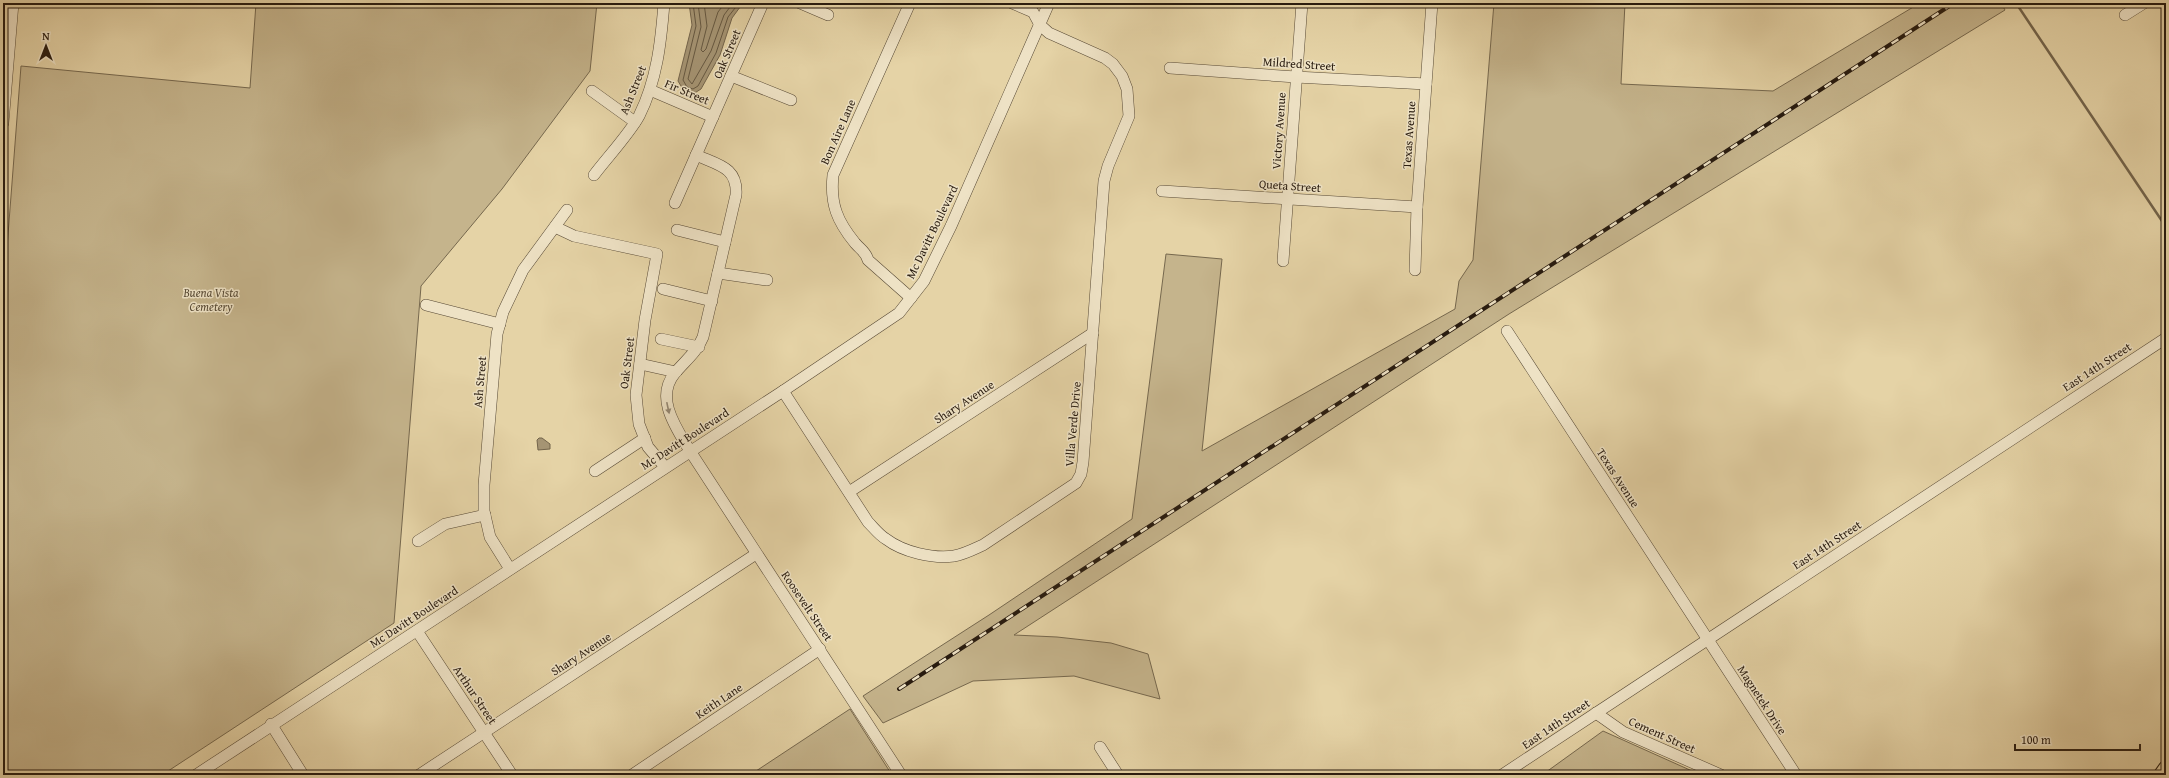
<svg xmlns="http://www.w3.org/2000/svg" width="2169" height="778" font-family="'Gentium Book Plus',serif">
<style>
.green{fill:#c5b48c;stroke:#76684e}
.water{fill:#a59473;stroke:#73644b}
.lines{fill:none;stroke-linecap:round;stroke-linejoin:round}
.shore{stroke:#665841;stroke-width:1}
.stream{stroke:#73644b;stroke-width:2.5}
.minor-casing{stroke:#574935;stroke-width:12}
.major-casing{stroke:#281b0f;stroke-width:16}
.minor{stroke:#eee2c5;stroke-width:11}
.major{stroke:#e5d3a6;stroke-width:14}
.rail-casing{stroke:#281b0f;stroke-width:4}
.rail{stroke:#eee2c5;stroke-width:2.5;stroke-dasharray:8;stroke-linecap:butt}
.oneway{fill:#958873}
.labels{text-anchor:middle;stroke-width:3;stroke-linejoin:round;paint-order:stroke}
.street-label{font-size:12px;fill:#281b0f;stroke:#eee2c5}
.park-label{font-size:12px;font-style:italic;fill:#574934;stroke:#eee2c5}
</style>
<rect width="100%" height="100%" fill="#e5d3a6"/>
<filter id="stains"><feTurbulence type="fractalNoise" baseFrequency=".005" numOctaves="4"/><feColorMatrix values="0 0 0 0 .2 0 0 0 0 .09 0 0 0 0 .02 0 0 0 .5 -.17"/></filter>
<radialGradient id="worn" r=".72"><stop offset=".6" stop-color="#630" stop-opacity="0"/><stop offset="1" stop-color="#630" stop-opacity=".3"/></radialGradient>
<g class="green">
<polygon points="256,3 597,3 590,71 502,189 421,286 394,623 162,775 3,775 3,300 21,66 250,88"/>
<polygon points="1494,3 1625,3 1621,84 1773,91 1920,3 2001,3 2005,10 1509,314 1014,635 1057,637 1111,643 1148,654 1160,699 1074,676 973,681 883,723 863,696 989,615 1132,519 1166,254 1222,259 1202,451 1455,309 1459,281 1473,260"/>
<polygon points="850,709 892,775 750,775"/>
<polygon points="1603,731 1701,775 1542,775"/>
</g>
<g class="water">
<polygon points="689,3 743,3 732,18 720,55 701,89 693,94 684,91 678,81 692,25"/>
<polygon points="539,438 542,438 550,444 550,449 538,450 537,440"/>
</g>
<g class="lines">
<g class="shore">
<polyline points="693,3 696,26 683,80 687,87 693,89 698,86 716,53 728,17 739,3"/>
<polyline points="698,3 701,27 688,79 692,84 711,51 724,15 733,3"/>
<polyline points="704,3 707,26 701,50 703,52 706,49 718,12 725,3"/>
</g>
<polyline class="stream" points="2016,3 2166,227"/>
<g class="minor-casing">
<g id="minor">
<polyline points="800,3 828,15"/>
<path d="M910,3l-77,172c-3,29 4,46 22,68 6,7 11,9 13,17l43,38"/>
<polyline points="2125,15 2144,3"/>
<polyline points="1170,68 1296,77 1426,84"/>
<polyline points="731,76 791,100"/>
<polyline points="650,90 713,117"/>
<polyline points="592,91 635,122"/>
<polyline points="3,123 13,3"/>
<path d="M696,155c22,10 42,12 40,40l-33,142c-6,15 -18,24 -28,36 -21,25 2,56 15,78l211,324"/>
<path d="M594,175c12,-16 36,-42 45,-59 18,-36 22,-74 25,-113"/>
<polyline points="1162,191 1417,207"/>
<polyline points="675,203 763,3"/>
<polyline points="555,227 574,236 657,254 645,320 636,395 639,424 648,447 665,467"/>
<polyline points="677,230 725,242"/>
<polyline points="1283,261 1302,3"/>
<polyline points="1415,270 1417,207 1432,3"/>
<polyline points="718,273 767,280"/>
<polyline points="663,289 712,301"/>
<polyline points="426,305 500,324"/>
<polyline points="1507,331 1796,775"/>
<polyline points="661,339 699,347"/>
<polyline points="640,364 676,372"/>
<path d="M783,391l85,131c6,6 11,13 18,17 17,13 47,20 68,17 11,-2 20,-7 29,-11l93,-62 5,-9 2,-12 21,-281 4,-15 21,-50 -2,-27 -5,-13 -9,-12 -8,-6 -56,-25 -9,-8 -7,-13 -21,-9"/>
<polyline points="595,471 645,438"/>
<polyline points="849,492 1093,333"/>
<polyline points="418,541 445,524 485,515"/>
<polyline points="510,569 490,537 484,511 484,485 497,334 503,312 523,270 567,210"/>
<polyline points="417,631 512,775"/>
<polyline points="1596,713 1623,732 1721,775"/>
<polyline points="271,724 303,775"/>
<polyline points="1100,747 1118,775"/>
<polyline points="196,775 783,391 899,313 924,281 951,226 1049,3"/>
<polyline points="419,775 756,554"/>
<polyline points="632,775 820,649"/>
<polyline points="1502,775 2166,338"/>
</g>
</g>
<g class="major-casing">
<polyline id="major" points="2161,775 2166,768"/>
</g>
<use href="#minor" class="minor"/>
<use href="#major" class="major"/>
<g class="rail-casing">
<polyline id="rail" points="899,689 1954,3"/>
</g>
<use href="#rail" class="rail"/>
</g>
<defs><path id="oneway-solid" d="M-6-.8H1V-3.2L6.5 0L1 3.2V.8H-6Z"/></defs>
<use class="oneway" href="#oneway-solid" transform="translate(668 408) rotate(78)"/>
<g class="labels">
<g class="street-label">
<text transform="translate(727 54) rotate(-67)" y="4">Oak Street</text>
<text transform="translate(1299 64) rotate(4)" y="4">Mildred Street</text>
<text transform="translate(633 90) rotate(-68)" y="4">Ash Street</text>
<text transform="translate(687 92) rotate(23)" y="4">Fir Street</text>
<text transform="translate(1279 131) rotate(-86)" y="4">Victory Avenue</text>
<text transform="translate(838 132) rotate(-66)" y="4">Bon Aire Lane</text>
<text transform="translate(1409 135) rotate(-86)" y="4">Texas Avenue</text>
<text transform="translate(1290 186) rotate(4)" y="4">Queta Street</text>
<text transform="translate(932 232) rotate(-64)" y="4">Mc Davitt Boulevard</text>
<text transform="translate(627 363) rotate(-83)" y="4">Oak Street</text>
<text transform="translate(2097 367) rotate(-33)" y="4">East 14th Street</text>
<text transform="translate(480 382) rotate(-85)" y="4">Ash Street</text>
<text transform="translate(964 402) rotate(-33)" y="4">Shary Avenue</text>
<text transform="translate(1073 424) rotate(-85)" y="4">Villa Verde Drive</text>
<text transform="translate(685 439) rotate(-33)" y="4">Mc Davitt Boulevard</text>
<text transform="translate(1618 478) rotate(57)" y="4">Texas Avenue</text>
<text transform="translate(1827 545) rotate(-33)" y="4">East 14th Street</text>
<text transform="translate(807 606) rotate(56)" y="4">Roosevelt Street</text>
<text transform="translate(414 617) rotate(-33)" y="4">Mc Davitt Boulevard</text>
<text transform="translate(581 654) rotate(-33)" y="4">Shary Avenue</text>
<text transform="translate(475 695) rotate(56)" y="4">Arthur Street</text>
<text transform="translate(1762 700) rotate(57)" y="4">Magnetek Drive</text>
<text transform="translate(719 701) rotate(-34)" y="4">Keith Lane</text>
<text transform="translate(1556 724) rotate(-34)" y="4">East 14th Street</text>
<text transform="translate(1662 735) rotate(24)" y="4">Cement Street</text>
</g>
<g class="park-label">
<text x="211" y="297">Buena Vista<tspan x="211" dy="14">Cemetery</tspan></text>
</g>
</g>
<rect width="2169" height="778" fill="none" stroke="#e5d3a6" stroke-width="16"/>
<rect x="4" y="4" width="2161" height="770" fill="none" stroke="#281b0f" stroke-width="2"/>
<rect x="8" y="8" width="2153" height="762" fill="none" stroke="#281b0f"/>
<g transform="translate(46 46)" stroke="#eee2c5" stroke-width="3" paint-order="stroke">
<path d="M0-3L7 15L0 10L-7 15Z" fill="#281b0f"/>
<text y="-6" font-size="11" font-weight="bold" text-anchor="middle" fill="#281b0f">N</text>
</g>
<path d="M2015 744v6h125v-6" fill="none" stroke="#281b0f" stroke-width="2"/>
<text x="2021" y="744" font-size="12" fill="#281b0f" stroke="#eee2c5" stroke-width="3" paint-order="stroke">100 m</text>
<rect width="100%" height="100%" filter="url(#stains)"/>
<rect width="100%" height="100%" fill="url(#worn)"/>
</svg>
